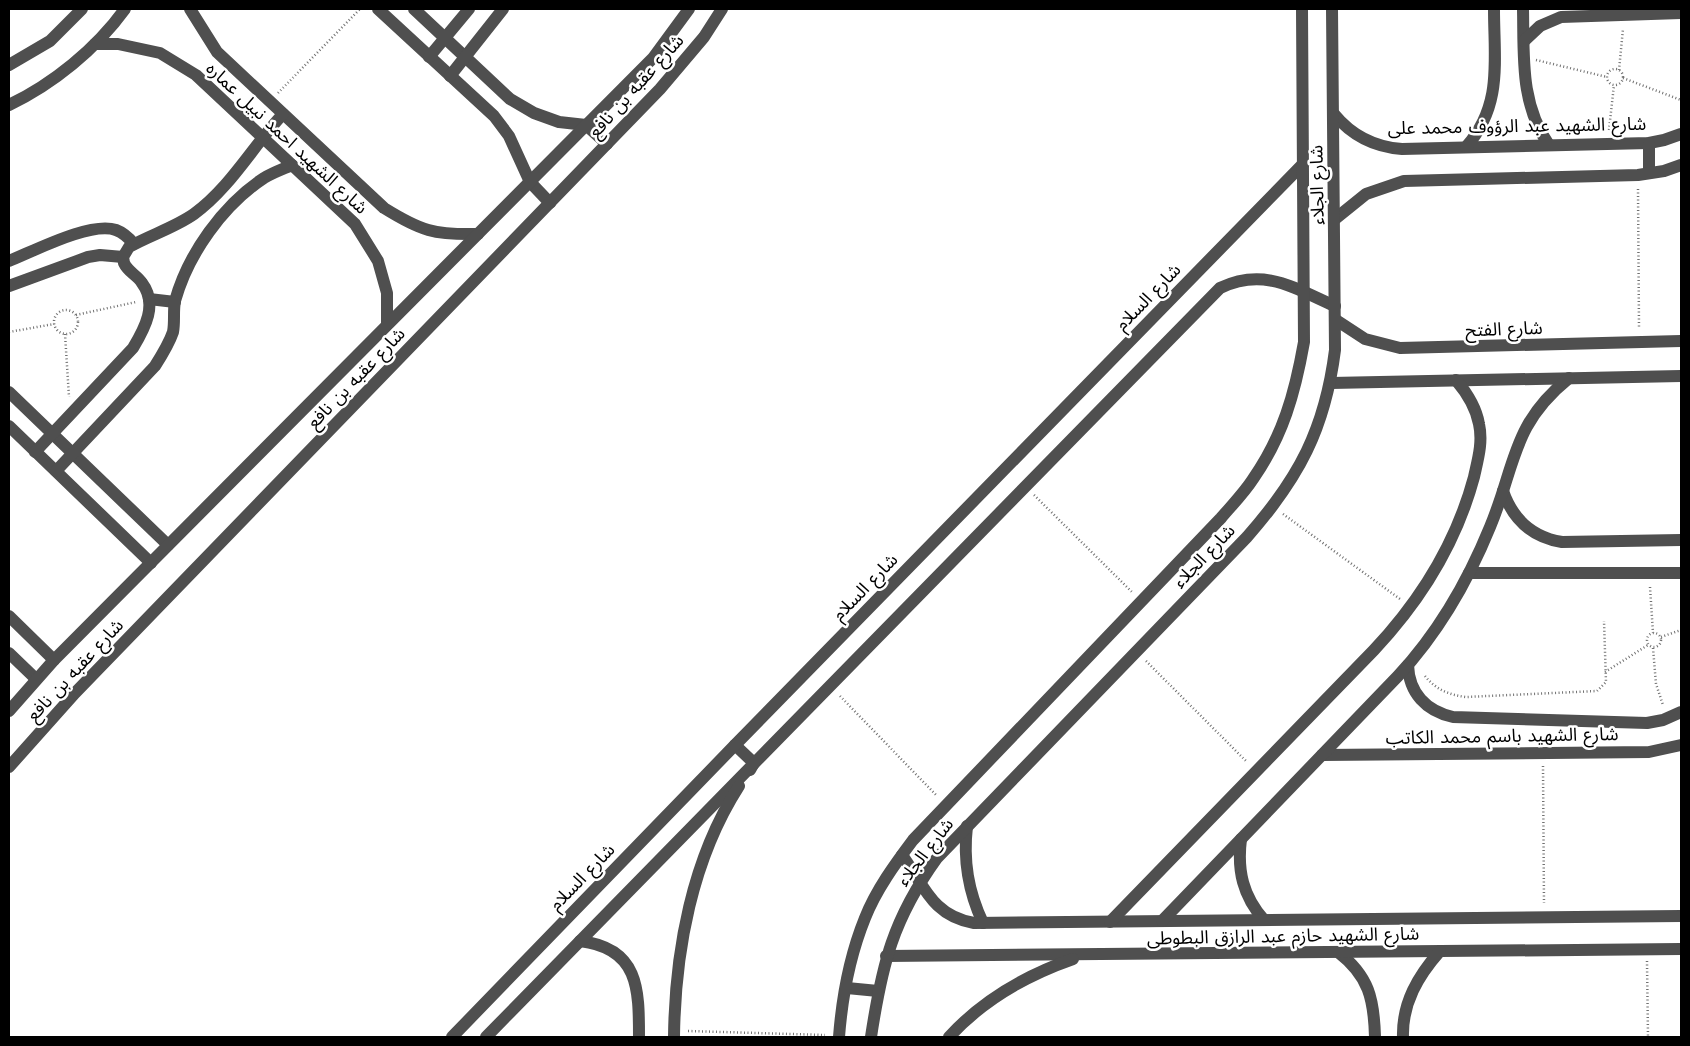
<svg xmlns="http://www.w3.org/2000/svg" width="1690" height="1046" font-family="'Work Sans','Noto Sans Arabic',sans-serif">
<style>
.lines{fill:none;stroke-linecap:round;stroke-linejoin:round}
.path{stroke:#717171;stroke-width:2.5;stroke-dasharray:1 2.5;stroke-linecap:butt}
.minor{stroke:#4f4f4f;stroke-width:12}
.labels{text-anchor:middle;stroke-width:5;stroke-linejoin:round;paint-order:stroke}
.street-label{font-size:18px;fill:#000;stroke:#fff}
</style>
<rect width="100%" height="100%" fill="#fff"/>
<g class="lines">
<g class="path">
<polyline points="1536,60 1607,77"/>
<circle cx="1615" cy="77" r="8"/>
<polyline points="1619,70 1623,29"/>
<polyline points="1623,78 1681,100"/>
<polyline points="278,93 360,9"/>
<polyline points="1609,130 1614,85"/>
<polyline points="1638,189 1639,328"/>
<circle cx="66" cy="322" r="12"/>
<polyline points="76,315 136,302"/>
<polyline points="9,332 54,324"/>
<polyline points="65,334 69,397"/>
<polyline points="1034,495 1133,593"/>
<polyline points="1283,514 1400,599"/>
<polyline points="1650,587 1653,633"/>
<circle cx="1654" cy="640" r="7"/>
<polyline points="1661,637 1681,630"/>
<polyline points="1653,648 1656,684 1663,705"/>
<polyline points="1146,661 1246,761"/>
<polyline points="1605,672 1648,645"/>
<path d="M1425,676c11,14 25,19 41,21l131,-6 9,-9 -2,-61"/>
<polyline points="840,696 937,796"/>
<polyline points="1543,766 1544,903"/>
<polyline points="1647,961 1648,1037"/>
<polyline points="688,1031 825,1035"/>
</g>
<g class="minor">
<path d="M190,9l27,43 167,156c37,23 50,27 94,26"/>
<polyline points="378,9 494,116 509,136 530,182 550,203"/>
<polyline points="414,9 510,99 534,113 559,122 586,125 607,144"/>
<path d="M1523,9c1,48 -3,95 26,136"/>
<polyline points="1524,41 1540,26 1561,17 1681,13"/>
<polyline points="95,44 118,44 160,53 196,75 355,224 378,261 387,293 387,325"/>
<polyline points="429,57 469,9"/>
<polyline points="9,65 50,41 82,9"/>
<polyline points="450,76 503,9"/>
<path d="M9,105c44,-21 87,-56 116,-96"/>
<path d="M1334,114c18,22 40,33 68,35l247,-6 15,-3 17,-6"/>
<polyline points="1649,143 1649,173"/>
<path d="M1466,147c37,-42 28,-86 28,-138"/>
<polyline points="1335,219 1366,194 1404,181 1638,175 1664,171 1681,165"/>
<path d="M9,261c25,-10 82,-40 107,-31 8,3 13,8 18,14"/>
<polyline points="9,286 88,257 100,255 123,257"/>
<polyline points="149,299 175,302"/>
<polyline points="1336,320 1365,339 1400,348 1681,341"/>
<polyline points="1331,383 1681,376"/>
<polyline points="9,392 168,545"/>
<polyline points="9,426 151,563"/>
<path d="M35,452l98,-104c12,-20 25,-44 9,-65 -5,-8 -14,-11 -18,-20l-1,-6 6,-10c21,-12 45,-19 65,-33 36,-26 59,-68 89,-100"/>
<path d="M56,471l99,-105c7,-11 14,-22 18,-34 2,-10 0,-21 2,-31 13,-47 48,-96 89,-123 8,-5 19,-9 28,-13"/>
<path d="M1503,491c10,29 29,46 59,51l119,-2"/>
<polyline points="1469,573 1681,573"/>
<polyline points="9,616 54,660"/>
<polyline points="9,653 36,679"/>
<path d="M1408,665c1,28 18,46 45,52l194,6 16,-3 18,-8"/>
<polyline points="9,711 54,660 653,58 689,9"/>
<polyline points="735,745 754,763 750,770"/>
<polyline points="1322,755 1649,752 1681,745"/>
<polyline points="9,767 75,693 660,89 704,37 722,9"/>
<path d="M967,826c-4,35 1,65 16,97"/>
<path d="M1241,839c-4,32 2,57 23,81"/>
<path d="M902,855c22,30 30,61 72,68l707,-7"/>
<path d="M1162,921l236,-245c40,-43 70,-95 92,-149 26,-62 21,-102 79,-149"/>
<path d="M1110,922l264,-272c47,-50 82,-106 100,-173 4,-18 9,-35 5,-53 -3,-17 -12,-31 -23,-44"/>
<path d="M580,941c59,7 59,48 59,96"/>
<path d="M1338,952c31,24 36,47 37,85"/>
<polyline points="886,956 1681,949"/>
<polyline points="847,988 878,991"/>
<polyline points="452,1037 735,745 1304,163"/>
<path d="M486,1037l734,-749c44,-21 74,0 115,18"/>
<path d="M674,1037c1,-86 18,-178 65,-251"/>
<path d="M839,1037c3,-39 11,-82 26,-119 11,-28 30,-54 48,-78l308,-322c11,-13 23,-25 32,-39 30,-43 42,-86 51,-137l-2,-333"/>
<path d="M871,1037c11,-73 22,-118 66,-179l310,-321c52,-59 78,-108 88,-187l-3,-341"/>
<path d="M949,1037c33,-36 78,-62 124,-78"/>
<path d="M1403,1037c-1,-34 15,-61 37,-86"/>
</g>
</g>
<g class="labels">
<g class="street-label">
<text transform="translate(636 86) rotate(-48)" y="6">شارع عقبه بن نافع</text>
<text transform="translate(1517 126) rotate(-1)" y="6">شارع الشهيد عبد الرؤوف محمد على</text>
<text transform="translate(287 138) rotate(43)" y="6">شارع الشهيد احمد نبيل عماره</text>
<text transform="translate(1317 185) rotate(-91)" y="6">شارع الجلاء</text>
<text transform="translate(1148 297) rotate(-46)" y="6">شارع السلام</text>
<text transform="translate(1504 329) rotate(-2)" y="6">شارع الفتح</text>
<text transform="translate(356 378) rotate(-46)" y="6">شارع عقبه بن نافع</text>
<text transform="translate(1204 556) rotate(-46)" y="6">شارع الجلاء</text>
<text transform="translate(865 587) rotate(-46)" y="6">شارع السلام</text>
<text transform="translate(75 670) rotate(-47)" y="6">شارع عقبه بن نافع</text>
<text transform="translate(1502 736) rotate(-1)" y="6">شارع الشهيد باسم محمد الكاتب</text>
<text transform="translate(925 852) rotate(-52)" y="6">شارع الجلاء</text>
<text transform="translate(582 877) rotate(-46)" y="6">شارع السلام</text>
<text transform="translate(1283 936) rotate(-1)" y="6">شارع الشهيد حازم عبد الرازق البطوطى</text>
</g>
</g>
<rect width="1690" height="1046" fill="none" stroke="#000000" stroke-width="20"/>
</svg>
